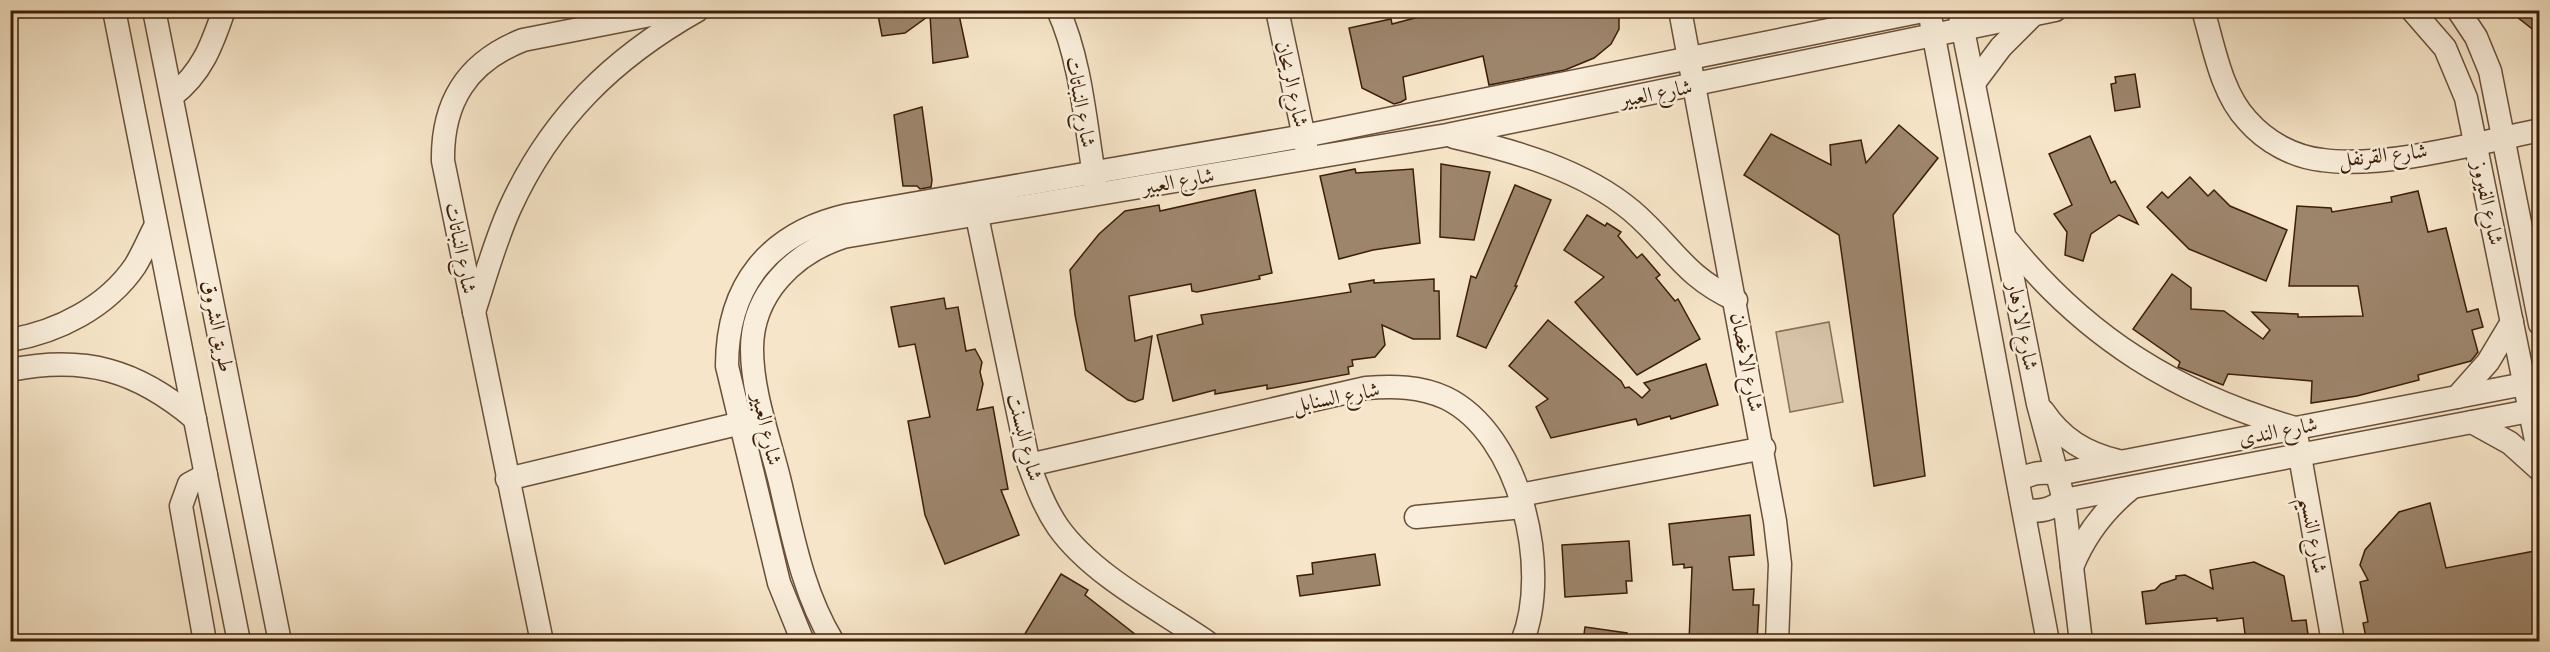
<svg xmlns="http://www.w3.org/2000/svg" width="2550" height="652" font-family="Vollkorn,Amiri,serif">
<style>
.green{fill:#d6c3a8;stroke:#897058;stroke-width:1.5}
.building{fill:#9d856c;stroke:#3c1e09;stroke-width:1.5}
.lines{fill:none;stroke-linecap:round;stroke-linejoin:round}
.minor-casing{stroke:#6a5039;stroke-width:25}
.minor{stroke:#f9eedb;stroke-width:22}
.labels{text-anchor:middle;stroke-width:5;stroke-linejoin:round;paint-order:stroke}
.street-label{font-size:21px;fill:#3c1e09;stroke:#f9eedb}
</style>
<rect width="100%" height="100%" fill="#f6e5c8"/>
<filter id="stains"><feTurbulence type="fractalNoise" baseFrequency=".00333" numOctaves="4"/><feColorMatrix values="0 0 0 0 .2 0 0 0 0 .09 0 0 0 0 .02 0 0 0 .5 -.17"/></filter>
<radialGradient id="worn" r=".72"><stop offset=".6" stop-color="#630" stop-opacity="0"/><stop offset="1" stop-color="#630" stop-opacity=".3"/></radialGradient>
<polygon class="green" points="1829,322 1843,402 1790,412 1776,332"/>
<g class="building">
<polygon points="877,10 958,10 968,57 933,63 930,15 905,33 882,36"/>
<polygon points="1445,10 1449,10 1450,17 1480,10 1619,10 1619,29 1611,44 1594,58 1565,70 1489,85 1483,56 1403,77 1406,99 1401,102 1394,104 1362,88 1349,28 1391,19 1392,24"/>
<polygon points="2508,10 2540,10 2540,35"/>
<polygon points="2135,74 2140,107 2115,111 2111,84 2116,83 2115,77"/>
<polygon points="922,107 932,180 931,187 920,189 917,186 903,186 894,115"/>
<polygon points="1899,125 1938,158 1893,215 1925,476 1874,486 1839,235 1744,175 1771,134 1831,165 1830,145 1861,140 1866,163"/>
<polygon points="2090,136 2111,183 2115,181 2138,224 2119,215 2091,234 2083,261 2065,255 2067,232 2054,214 2072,205 2049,154"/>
<polygon points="1441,164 1490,172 1474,240 1440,237"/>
<polygon points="1355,169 1356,173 1413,169 1420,243 1373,250 1339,259 1320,176"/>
<polygon points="2190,177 2208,196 2214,190 2230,206 2287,230 2266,281 2189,249 2147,207 2162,192 2168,198"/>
<polygon points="1515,185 1551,200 1515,286 1517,286 1486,348 1457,336 1471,276 1476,278"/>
<polygon points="1255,190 1272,273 1259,276 1260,279 1197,292 1192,291 1191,284 1129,296 1135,341 1152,336 1143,399 1135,402 1128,400 1086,370 1075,315 1070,270 1099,234 1125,211 1159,205 1160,211"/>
<polygon points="2418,191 2428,232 2446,228 2467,312 2478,309 2483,327 2472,330 2478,352 2471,361 2418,375 2419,380 2357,396 2311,403 2312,381 2228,374 2223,385 2178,367 2180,362 2133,329 2172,274 2191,288 2191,309 2224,311 2263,339 2270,330 2252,312 2298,314 2298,317 2363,316 2358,286 2289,286 2297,206 2331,208 2332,212 2392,202 2391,197"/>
<polygon points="1587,215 1605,226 1607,223 1621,232 1618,236 1637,258 1642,254 1660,275 1656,278 1675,301 1678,299 1700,339 1637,375 1575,302 1604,277 1564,250"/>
<polygon points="1434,279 1434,291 1439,291 1440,339 1413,339 1382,325 1385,345 1375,357 1352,360 1353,366 1348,367 1349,374 1267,389 1267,385 1215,394 1215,390 1173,401 1157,335 1203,324 1201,315 1351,292 1349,284 1374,280 1374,283"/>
<polygon points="944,298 946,309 958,307 966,351 975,349 982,362 980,372 983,384 977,410 993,407 1008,489 1001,490 1019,535 945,564 925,515 908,421 930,417 915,344 899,347 891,307"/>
<polygon points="1548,320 1621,381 1625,388 1629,387 1642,398 1650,390 1644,383 1706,364 1718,405 1671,419 1670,416 1638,425 1636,419 1551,438 1536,407 1548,399 1509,366"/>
<polygon points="2430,503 2446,568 2540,550 2540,586 2537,586 2540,635 2503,642 2367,642 2363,623 2368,622 2360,582 2368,580 2360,565 2365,550 2399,512"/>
<polygon points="1750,515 1754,555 1729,557 1733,590 1754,589 1753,605 1759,605 1757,642 1689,642 1692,567 1684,568 1684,564 1673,565 1669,524"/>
<polygon points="1629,541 1632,581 1626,581 1627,593 1565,597 1562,545"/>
<polygon points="1375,554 1380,585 1300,596 1297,576 1313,574 1312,563"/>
<polygon points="2254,562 2284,576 2292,621 2306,620 2309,642 2246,642 2243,618 2217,621 2217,618 2146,624 2142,592 2155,590 2161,584 2176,579 2176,576 2185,575 2213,589 2210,570"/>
<polygon points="1061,574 1088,590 1085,595 1145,642 1020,642"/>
<polygon points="1585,627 1627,633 1626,642 1583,642"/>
</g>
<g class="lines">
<g class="minor-casing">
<g id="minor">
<polyline points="114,10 239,642"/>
<polyline points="154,10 280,642"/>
<path d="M1058,10c24,52 28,121 38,177"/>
<polyline points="1277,10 1307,151"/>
<polyline points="1680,10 1775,521 1780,564 1777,642"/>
<polyline points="1959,10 2038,404 2064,500 2081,642"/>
<path d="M2203,10c11,37 18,82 44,110 19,22 47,37 75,40 60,9 157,-17 218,-30"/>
<polyline points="2412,10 2445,48 2466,98 2540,460"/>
<polyline points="2458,10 2476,37 2490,71 2540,324"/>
<polyline points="1931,21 2048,642"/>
<polyline points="1974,83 2001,47 2033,15"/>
<path d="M172,96c30,-23 40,-51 52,-86"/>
<path d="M1454,137c61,14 129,33 178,74 40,34 52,66 104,89"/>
<path d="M974,202l55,263c8,22 16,43 29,62 34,48 101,82 149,115"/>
<path d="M2008,241c78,97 169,153 287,187l38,214"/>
<path d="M474,312c11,-34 21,-71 36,-104 41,-90 103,-150 188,-198"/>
<path d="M10,340c48,-8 97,-33 125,-74 8,-13 14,-28 21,-41"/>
<path d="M10,370c75,-15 127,0 185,49"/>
<polyline points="2457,397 2488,362 2512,322"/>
<path d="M2043,411c19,28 42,42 75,50"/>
<polyline points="2472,422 2510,443 2540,470"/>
<path d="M1029,465l337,-77c27,-2 54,-2 80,10 74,36 106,171 76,244"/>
<polyline points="507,479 754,420"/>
<path d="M2018,480c14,-7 24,-9 40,-6l482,-93"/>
<polyline points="1520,495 1764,448"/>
<path d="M2024,510c17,2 26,0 40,-10l476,-91"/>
<polyline points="1416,517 1523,507"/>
<path d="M2072,567c13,-32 31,-56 58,-78"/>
<polyline points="205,642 181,506 189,484 206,475"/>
<path d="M542,642l-99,-481c-1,-59 24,-99 80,-121l153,-30"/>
<path d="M803,642l-24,-59 -52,-217c0,-81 42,-133 121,-151l456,-79 624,-126"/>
<path d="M833,642c-30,-49 -40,-105 -53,-160 -10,-42 -28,-89 -28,-133 0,-55 42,-96 91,-112l604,-102 608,-125"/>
</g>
</g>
<use href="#minor" class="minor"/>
</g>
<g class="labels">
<g class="street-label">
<text transform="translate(1292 84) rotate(77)" y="7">شارع الريحان</text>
<text transform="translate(1656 93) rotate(-11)" y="7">شارع العبير</text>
<text transform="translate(1081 102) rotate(80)" y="7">شارع النباتات</text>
<text transform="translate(2383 155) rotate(-6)" y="7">شارع القرنفل</text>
<text transform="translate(1178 181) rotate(-10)" y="7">شارع العبير</text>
<text transform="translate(2488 203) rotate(78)" y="7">شارع الفيروز</text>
<text transform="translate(461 248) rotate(79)" y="7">شارع النباتات</text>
<text transform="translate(218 326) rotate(79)" y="7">طريق الشروق</text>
<text transform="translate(2023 326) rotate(79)" y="7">شارع الازهار</text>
<text transform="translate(1747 362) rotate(79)" y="7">شارع الاغصان</text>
<text transform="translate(1336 397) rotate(-11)" y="7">شارع السنابل</text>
<text transform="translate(767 429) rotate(77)" y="7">شارع العبير</text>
<text transform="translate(2278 431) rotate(-11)" y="7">شارع الندى</text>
<text transform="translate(1025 437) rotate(76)" y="7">شارع البسنت</text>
<text transform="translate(2314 535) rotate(80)" y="7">شارع النسيم</text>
</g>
</g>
<rect width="2550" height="652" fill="none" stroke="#f6e5c8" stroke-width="36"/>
<rect x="12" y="12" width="2526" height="628" fill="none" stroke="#3c1e09" stroke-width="3"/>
<rect x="18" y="18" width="2514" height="616" fill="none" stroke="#3c1e09" stroke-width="1.5"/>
<rect width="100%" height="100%" filter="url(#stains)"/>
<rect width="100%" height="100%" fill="url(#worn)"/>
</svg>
